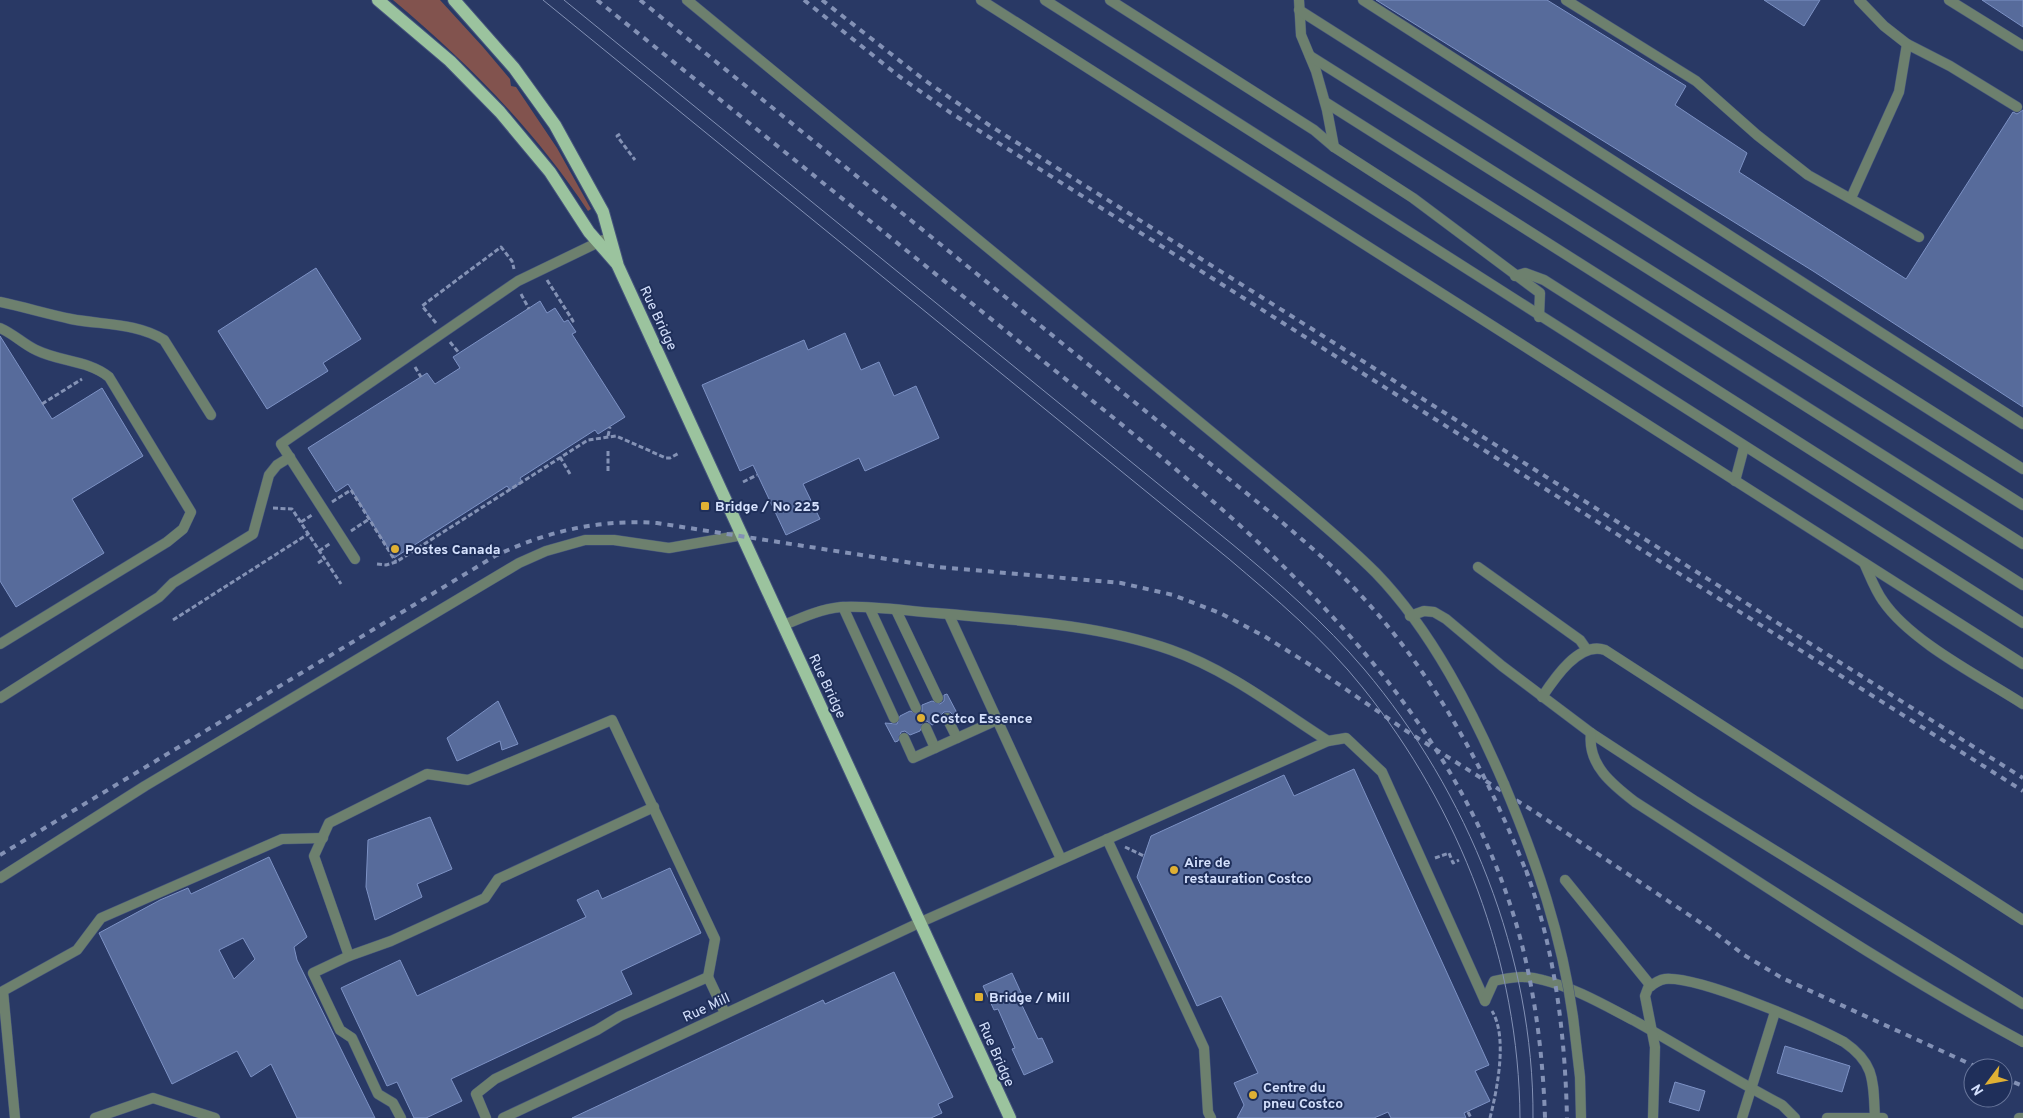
<svg xmlns="http://www.w3.org/2000/svg" width="2023" height="1118" font-family="Overpass,sans-serif">
<style>
.green{fill:#82534e}
.building{fill:#576b9b;stroke:#7d92c5;fill-rule:evenodd}
.lines{fill:none;stroke-linecap:round;stroke-linejoin:round}
.service-casing{stroke:#45547d;stroke-width:11}
.tertiary-casing{stroke:#45547d;stroke-width:11}
.primary-casing{stroke:#45547d;stroke-width:14}
.path{stroke:#8492b5;stroke-width:3;stroke-dasharray:5 2.5;stroke-linecap:butt}
.service{stroke:#6d806e;stroke-width:10}
.tertiary{stroke:#6d806e;stroke-width:10}
.primary{stroke:#9bc39e;stroke-width:12}
.tram{stroke:#8391b5;stroke-width:1}
.rail{stroke:#8391b5;stroke-width:4;stroke-dasharray:6 6;stroke-linecap:butt}
.service-bridge-casing{stroke:#45547d;stroke-width:11;stroke-linecap:butt}
.service-bridge{stroke:#6d806e;stroke-width:10}
.poi-dot{fill:#dfb034;stroke:#1f2f5a;stroke-width:2}
.labels{text-anchor:middle;stroke-width:4;stroke-linejoin:round;paint-order:stroke}
.street-label{font-size:14px;fill:#d5e1fd;stroke:#1f2f5a}
.poi-label{font-size:14px;font-weight:bold;fill:#d5e1fd;stroke:#1f2f5a;text-anchor:start}
</style>
<rect width="100%" height="100%" fill="#293965"/>
<path class="green" d="M393,0h47l43,47 27,32 1,7 5,1 41,61 34,61 -3,2c-54,-82 -120,-148 -195,-211z"/>
<g class="building">
<polygon points="1376,0 1547,0 1686,86 1675,105 1747,153 1739,172 1906,279 2013,112 2017,114 2023,110 2023,407 1813,271"/>
<polygon points="1764,0 1820,0 1804,26"/>
<polygon points="1982,0 2023,0 2023,27"/>
<polygon points="316,268 361,339 323,363 328,371 267,409 218,331"/>
<polygon points="540,301 547,313 555,308 564,322 568,320 576,332 572,334 625,417 598,434 595,430 520,478 522,482 510,490 507,486 394,558 348,484 336,492 308,448 427,373 435,384 460,368 453,357"/>
<polygon points="845,333 861,370 879,362 894,396 916,386 939,438 865,471 859,458 803,484 820,519 786,535 753,465 740,471 702,385 804,340 808,350"/>
<polygon points="0,336 52,419 102,388 143,456 72,499 104,553 16,607 0,581"/>
<polygon points="947,694 957,713 953,715 950,712 944,712 941,715 941,721 932,725 927,721 923,722 920,731 910,735 905,731 901,732 898,741 895,742 885,723 897,724 900,716 910,711 918,714 922,712 922,705 932,701 940,704 944,701 944,695"/>
<polygon points="498,701 518,744 502,750 500,741 457,761 447,738"/>
<polygon points="1354,769 1489,1065 1475,1071 1490,1101 1464,1113 1466,1118 1391,1118 1388,1112 1374,1118 1237,1118 1244,1105 1234,1083 1258,1073 1221,996 1197,1006 1137,877 1151,836 1284,775 1294,796"/>
<polygon points="430,817 452,869 417,884 422,897 375,920 366,887 368,840"/>
<path d="M269,857l38,80 -13,10 3,13 78,158h-78l-26,-54 -20,13 -14,-26 -65,33 -73,-151 61,-33 28,-12 3,6zM243,938l12,21 -21,20 -15,-29z"/>
<polygon points="670,868 701,933 621,971 632,994 451,1079 462,1101 426,1118 414,1118 397,1082 387,1086 341,988 400,960 417,996 586,917 577,900 598,890 602,899"/>
<polygon points="894,972 953,1097 938,1104 942,1113 931,1118 572,1118 823,1000 825,1004"/>
<polygon points="1012,973 1023,997 1019,999 1038,1039 1042,1038 1053,1062 1024,1075 1012,1049 1015,1048 998,1009 994,1010 983,986"/>
<polygon points="1785,1046 1850,1066 1842,1092 1777,1073"/>
<polygon points="1675,1082 1705,1091 1699,1111 1669,1102"/>
</g>
<g class="lines">
<g class="service-casing">
<g id="service">
<path d="M687,0l583,480c36,30 73,60 106,93 56,58 97,139 128,211"/>
<polyline points="981,0 2023,664"/>
<polyline points="1045,0 2023,623"/>
<polyline points="1110,0 1314,130 1334,147 1413,198 1540,293 1539,317"/>
<polyline points="1299,0 1301,35 1316,71 1327,110 1334,147"/>
<polyline points="1363,0 2023,424"/>
<polyline points="1566,0 1696,81 1757,135 1808,175 1919,237"/>
<polyline points="1859,0 1884,26 1907,44 1950,66 2017,107"/>
<polyline points="1949,0 2023,46"/>
<polyline points="1299,10 2023,469"/>
<polyline points="1310,56 2023,505"/>
<polyline points="1325,102 2023,544"/>
<polyline points="1851,198 1899,92 1907,44"/>
<polyline points="1515,276 1525,273 1544,280 2023,585"/>
<path d="M0,302c24,5 47,12 71,17 32,6 66,4 93,21l47,75"/>
<path d="M0,328c14,6 23,16 36,22 24,12 52,10 73,27l82,135 -8,17 -16,13 -167,102"/>
<polyline points="1735,481 1744,447"/>
<polyline points="355,559 281,444 518,281 603,240"/>
<path d="M1864,563c6,13 11,27 19,38 28,41 98,76 140,103"/>
<polyline points="1478,567 1580,640 1587,650"/>
<polyline points="843,607 894,718"/>
<polyline points="870,609 916,708"/>
<polyline points="896,610 938,698"/>
<polyline points="949,615 1061,859"/>
<polyline points="1410,616 1424,611 1434,612 1446,619 1502,666 1591,733 1695,801 2023,1004"/>
<path d="M784,625c19,-8 37,-16 57,-18 28,-2 66,4 95,6 78,7 161,11 235,37 57,20 107,59 157,91"/>
<path d="M1542,697c12,-18 37,-56 63,-47l418,270"/>
<polyline points="0,698 159,597 173,583 253,534 269,475 277,465 290,457"/>
<polyline points="947,718 957,738"/>
<polyline points="926,728 935,748"/>
<path d="M1591,733c-4,32 22,52 44,69 128,82 254,168 388,240"/>
<polyline points="904,738 913,758 997,720"/>
<polyline points="1107,839 1204,1048 1208,1112 1211,1118"/>
<polyline points="0,878 145,786 519,563 546,551 585,540 614,540 669,548 743,535"/>
<polyline points="1565,880 1651,986"/>
<polyline points="921,922 1328,741 1346,738 1382,772 1485,1001"/>
<polyline points="349,956 314,856 329,823 427,774 468,780 612,720 715,939 708,977"/>
<path d="M1485,1001l9,-20c17,-4 32,-6 49,-1 32,8 61,25 90,40 50,28 98,58 149,85l13,13"/>
<polyline points="1573,1017 1580,1077 1581,1118"/>
<polyline points="15,1118 3,991 77,950 101,918 282,839 323,838"/>
<polyline points="95,1118 153,1098 215,1118"/>
<polyline points="401,1118 393,1103 378,1094 352,1038 340,1030 313,973 349,956 391,941 485,898 498,879 654,807"/>
<polyline points="486,1118 476,1094 495,1079 597,1030 620,1016 708,977 725,1013"/>
<path d="M1653,1118l2,-71 -10,-51 3,-8c5,-4 10,-8 17,-9 34,-3 145,45 179,63 32,22 29,40 31,76"/>
<polyline points="1742,1118 1775,1012"/>
<polyline points="1827,1118 1883,1118"/>
<polyline points="2019,1118 2023,1118"/>
</g>
</g>
<g class="tertiary-casing">
<polyline id="tertiary" points="503,1118 921,922"/>
</g>
<g class="primary-casing">
<g id="primary">
<polyline points="378,0 450,61 500,112 550,172 589,232 617,264"/>
<polyline points="454,0 514,68 555,125 603,212 618,266 1010,1118"/>
</g>
</g>
<g class="path">
<polyline points="620,134 617,136 635,160"/>
<polyline points="547,280 573,321 570,323"/>
<polyline points="521,294 529,309"/>
<polyline points="436,323 422,306 501,247 512,261 514,269"/>
<polyline points="450,342 459,353"/>
<polyline points="415,367 421,377"/>
<polyline points="42,404 82,379"/>
<polyline points="608,436 610,427"/>
<polyline points="608,451 608,472"/>
<polyline points="560,457 570,474"/>
<polyline points="743,482 757,475"/>
<polyline points="332,502 351,490 396,562"/>
<polyline points="273,508 292,509 341,584"/>
<polyline points="301,522 312,515"/>
<polyline points="351,531 369,519"/>
<polyline points="319,551 331,543"/>
<polyline points="318,563 324,559"/>
<polyline points="377,564 386,565 396,562 588,440 616,436 666,458 670,458 679,453"/>
<polyline points="173,620 308,534"/>
<polyline points="1125,847 1144,856"/>
<polyline points="1435,858 1449,853 1453,863 1459,860"/>
<polyline points="1468,1112 1471,1118"/>
<path d="M1490,1118c7,-28 18,-81 2,-107"/>
</g>
<use href="#service" class="service"/>
<use href="#tertiary" class="tertiary"/>
<use href="#primary" class="primary"/>
<g class="tram">
<path d="M543,0l686,559c47,40 95,80 134,129 97,121 156,274 157,430"/>
<path d="M564,0l668,544c47,39 93,79 132,125 104,123 170,287 169,449"/>
</g>
<g class="rail">
<path d="M597,0c136,110 273,221 409,331 204,166 436,333 512,599 17,61 25,125 27,188"/>
<path d="M640,0l637,518c27,23 54,46 78,71 78,82 132,183 173,287"/>
<polyline points="804,0 900,77 951,113 2023,791"/>
<polyline points="822,0 923,79 989,125 2023,778"/>
<path d="M0,855l495,-299c52,-25 105,-37 162,-33l281,44 183,16 52,12 47,18 44,23 51,32 90,62 130,82 175,117 34,26 38,23 197,90"/>
<path d="M1526,870c29,80 39,163 41,248"/>
<polyline points="2003,1078 2023,1086"/>
</g>
<g class="service-bridge-casing">
<path id="service-bridge" d="M1504,784c32,76 58,152 69,233"/>
</g>
<use href="#service-bridge" class="service-bridge"/>
</g>
<g class="poi-dot">
<rect x="700" y="501" width="10" height="10" rx="2.5"/>
<circle cx="395" cy="549" r="5"/>
<circle cx="921" cy="718" r="5"/>
<circle cx="1174" cy="870" r="5"/>
<rect x="974" y="992" width="10" height="10" rx="2.5"/>
<circle cx="1253" cy="1095" r="5"/>
</g>
<g class="labels">
<g class="street-label">
<text transform="translate(659 318) rotate(65)" y="5">Rue Bridge</text>
<text transform="translate(828 686) rotate(65)" y="5">Rue Bridge</text>
<text transform="translate(706 1007) rotate(-25)" y="5">Rue Mill</text>
<text transform="translate(997 1054) rotate(66)" y="5">Rue Bridge</text>
</g>
<g class="poi-label">
<text x="715" y="511">Bridge / No 225</text>
<text x="405" y="554">Postes Canada</text>
<text x="931" y="723">Costco Essence</text>
<text x="1184" y="867">Aire de<tspan x="1184" dy="16">restauration Costco</tspan></text>
<text x="989" y="1002">Bridge / Mill</text>
<text x="1263" y="1092">Centre du<tspan x="1263" dy="16">pneu Costco</tspan></text>
</g>
</g>
<g transform="translate(1988 1083) rotate(238)"><circle r="24" fill="#1f2f5a" stroke="#68769b"/>
<path d="M0-4L9 19L0 12L-9 19Z" fill="#dfb034"/>
<text y="-8" font-size="14" font-weight="bold" text-anchor="middle" fill="#d5e1fd">N</text>
</g>
</svg>
